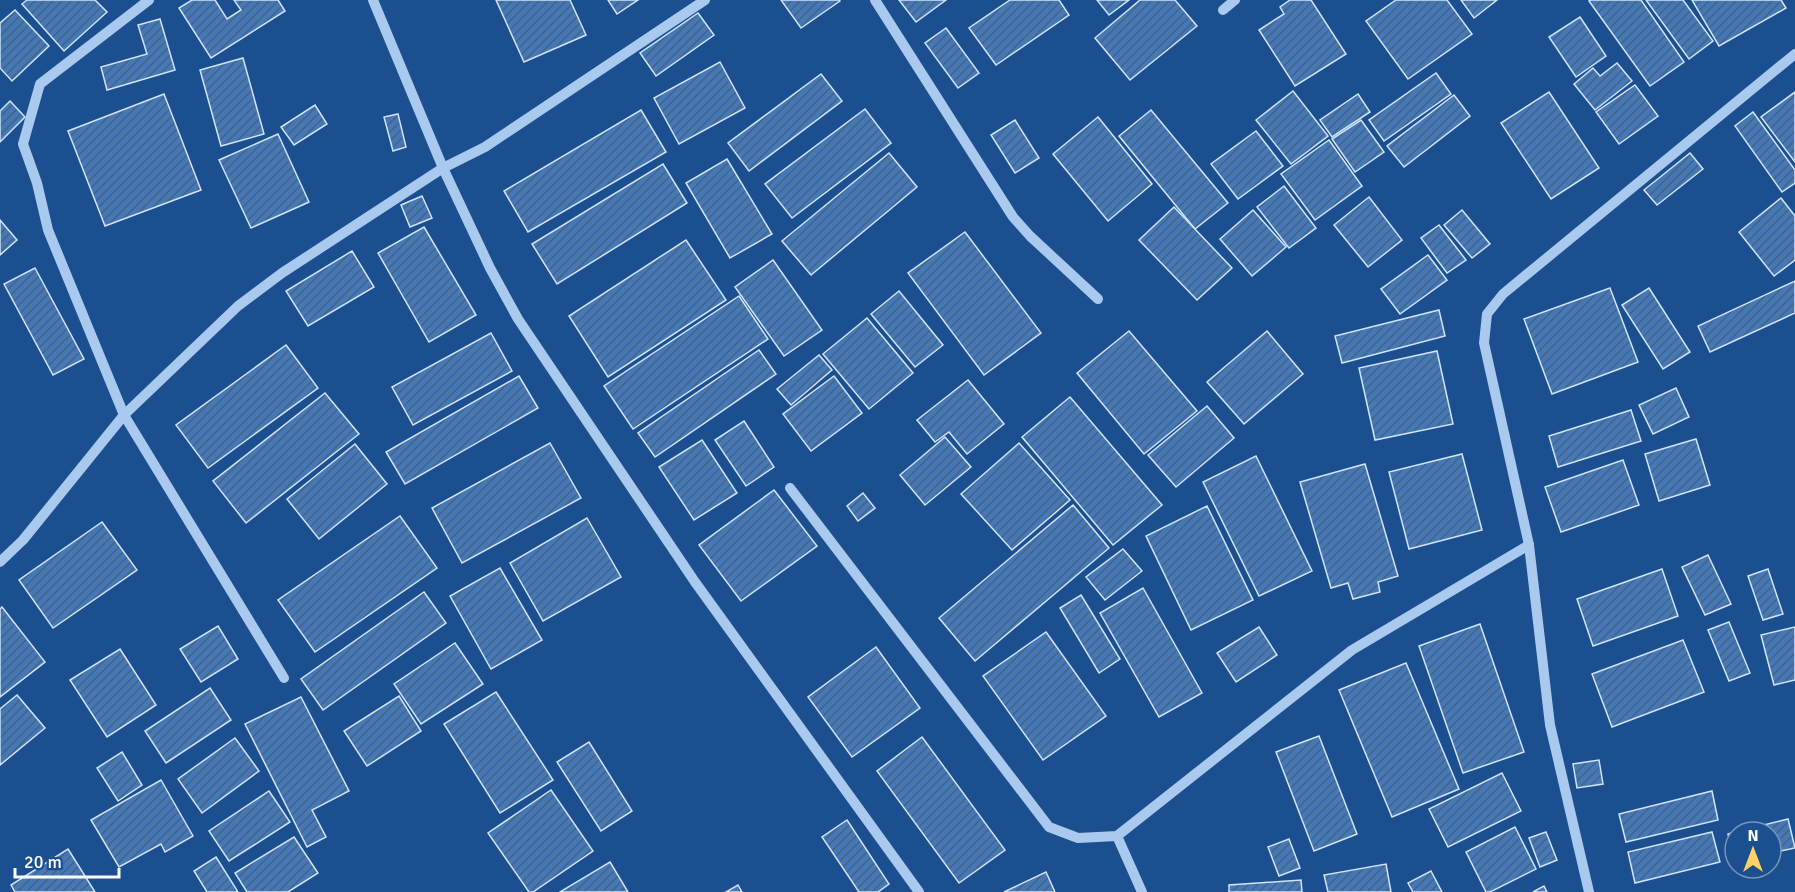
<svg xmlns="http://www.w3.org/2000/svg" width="1795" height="892" font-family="Signika,sans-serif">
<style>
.building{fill:url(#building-hatch);stroke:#cfe3fa;stroke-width:1.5}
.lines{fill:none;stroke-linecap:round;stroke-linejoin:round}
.minor{stroke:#a9c9ee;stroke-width:10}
</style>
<defs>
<pattern id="building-hatch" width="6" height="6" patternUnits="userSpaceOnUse" patternTransform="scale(1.5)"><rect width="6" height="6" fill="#4478b7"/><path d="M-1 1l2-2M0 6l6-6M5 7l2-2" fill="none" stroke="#486282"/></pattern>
</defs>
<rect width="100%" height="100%" fill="#1b4f8f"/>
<g class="building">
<polygon points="27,0 95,0 107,12 64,51 22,4"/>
<polygon points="192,0 215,0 227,19 241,10 234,0 278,0 285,11 211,58 179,8"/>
<polygon points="496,0 570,0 586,35 524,62"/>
<polygon points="608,0 638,0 617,14"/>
<polygon points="781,0 839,0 840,1 801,28"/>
<polygon points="899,0 946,0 916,22"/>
<polygon points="1010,0 1059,0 1069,15 996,65 969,28"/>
<polygon points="1097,0 1129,0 1109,15"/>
<polygon points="1140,0 1175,0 1197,26 1130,80 1095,38"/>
<polygon points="1290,0 1311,0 1346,54 1295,86 1259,30 1284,14 1280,7"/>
<polygon points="1396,0 1447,0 1472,34 1408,79 1366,21"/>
<polygon points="1461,0 1497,0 1474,18"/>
<polygon points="1591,0 1641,0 1684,62 1650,86 1589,1"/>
<polygon points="1646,0 1683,0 1713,41 1689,59"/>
<polygon points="1692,0 1781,0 1786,8 1719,46"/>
<polygon points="15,10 49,46 12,81 0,68 0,23"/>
<polygon points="698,13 714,35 656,76 640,53"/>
<polygon points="1580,17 1606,56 1576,77 1549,37"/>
<polygon points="160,19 175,70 107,90 101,67 147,54 138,25"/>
<polygon points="946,28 979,73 958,88 925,43"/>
<polygon points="243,58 264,134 221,146 200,70"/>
<polygon points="720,62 745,108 679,144 654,98"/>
<polygon points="1617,63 1632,81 1595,110 1574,84 1593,68 1600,76"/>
<polygon points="1436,73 1451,94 1384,141 1369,120"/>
<polygon points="821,74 842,101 749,171 728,143"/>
<polygon points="1635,85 1658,116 1619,144 1596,112"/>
<polygon points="1293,91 1328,136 1291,164 1256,120"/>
<polygon points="1549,92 1599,168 1551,199 1501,123"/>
<polygon points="1795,92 1795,162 1761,117"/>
<polygon points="164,94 201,190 105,226 68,131"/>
<polygon points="1358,94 1370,112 1332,137 1320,120"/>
<polygon points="1454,95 1470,116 1404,167 1387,146"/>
<polygon points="10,101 25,117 0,142 0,111"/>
<polygon points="315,105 327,124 294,145 281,127"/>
<polygon points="865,109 891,143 792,218 765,184"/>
<polygon points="641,110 666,152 528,232 504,191"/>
<polygon points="1151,110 1228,203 1195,229 1119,136"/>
<polygon points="1753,112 1795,170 1795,183 1782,192 1735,126"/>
<polygon points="398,114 406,147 393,151 384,117"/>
<polygon points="1098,117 1152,184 1108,221 1053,154"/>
<polygon points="1015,120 1039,158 1015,173 991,135"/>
<polygon points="1361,120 1384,152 1355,172 1332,139"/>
<polygon points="1256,131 1283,166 1238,199 1211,164"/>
<polygon points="278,134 309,202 251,228 219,160"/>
<polygon points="1329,140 1362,186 1315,220 1281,174"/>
<polygon points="889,153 917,187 811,275 782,241"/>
<polygon points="1690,153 1703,169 1657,205 1644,190"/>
<polygon points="727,159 772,234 730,258 686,183"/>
<polygon points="663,164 687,203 557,284 532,244"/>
<polygon points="1284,186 1316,228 1289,248 1257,207"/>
<polygon points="422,196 432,218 410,227 401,205"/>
<polygon points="1369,197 1402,240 1368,267 1334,225"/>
<polygon points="1781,198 1795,216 1795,260 1774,276 1739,232"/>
<polygon points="1174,207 1232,268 1197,300 1139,240"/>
<polygon points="1253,210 1286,247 1252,276 1220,239"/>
<polygon points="1462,210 1490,244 1472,258 1444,225"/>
<polygon points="0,220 17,240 0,255"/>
<polygon points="1439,225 1466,260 1447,273 1421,238"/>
<polygon points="424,227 476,315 429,342 378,253"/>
<polygon points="965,232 1041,333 984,375 908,273"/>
<polygon points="686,240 726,300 608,377 569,316"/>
<polygon points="352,251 374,287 308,326 286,291"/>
<polygon points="1428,255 1447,280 1400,314 1381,289"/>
<polygon points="773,260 822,330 784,356 735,287"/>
<polygon points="35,268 84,359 53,375 4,284"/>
<polygon points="1795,281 1795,313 1710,352 1698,326"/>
<polygon points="1610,288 1638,362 1552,394 1524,319"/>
<polygon points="1649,288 1690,352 1663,369 1622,305"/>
<polygon points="899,291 943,345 915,367 871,314"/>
<polygon points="739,296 768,339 633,429 604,386"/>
<polygon points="1439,310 1445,336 1342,363 1335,336"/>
<polygon points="867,318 913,373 869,409 823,354"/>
<polygon points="1129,331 1197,411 1144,454 1077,373"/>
<polygon points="1267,331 1303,374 1244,424 1207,382"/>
<polygon points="491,333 512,371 413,425 392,387"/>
<polygon points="286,345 318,388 208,468 176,425"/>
<polygon points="759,350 776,374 655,457 638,433"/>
<polygon points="1437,351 1453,424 1375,440 1359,368"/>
<polygon points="819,355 832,370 791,405 777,389"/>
<polygon points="519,376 538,408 405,484 386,452"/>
<polygon points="834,376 862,413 811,451 783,414"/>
<polygon points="968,380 1004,424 967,454 949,432 935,442 917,420"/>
<polygon points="1676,388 1689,417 1653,434 1639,405"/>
<polygon points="325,393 359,434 246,523 213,481"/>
<polygon points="1070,397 1162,505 1113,545 1022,437"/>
<polygon points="1207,406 1234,438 1176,487 1148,455"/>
<polygon points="1631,410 1641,441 1558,467 1549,436"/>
<polygon points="744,421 774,467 746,486 715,440"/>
<polygon points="945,437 971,467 925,505 900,475"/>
<polygon points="1696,439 1710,485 1659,501 1645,454"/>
<polygon points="702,440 737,493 694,520 659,467"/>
<polygon points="550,443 581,498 462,563 432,508"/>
<polygon points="1019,443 1070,500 1012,550 961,494"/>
<polygon points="355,444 387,484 319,539 287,499"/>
<polygon points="1462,454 1482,530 1409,549 1389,472"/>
<polygon points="1256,456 1312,571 1259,596 1203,482"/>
<polygon points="1623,460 1639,505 1561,532 1545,487"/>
<polygon points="1365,464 1398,576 1378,582 1380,592 1353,599 1348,583 1331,588 1300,482"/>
<polygon points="774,490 817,546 741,601 699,545"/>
<polygon points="863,493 875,508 858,521 847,506"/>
<polygon points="1073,505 1109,548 975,661 939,618"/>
<polygon points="1207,506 1253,600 1191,630 1146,536"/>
<polygon points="400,516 437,568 315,652 278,600"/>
<polygon points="587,518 621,577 543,621 510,563"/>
<polygon points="102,522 137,570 53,628 19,580"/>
<polygon points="1123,549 1142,571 1105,600 1086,577"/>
<polygon points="1708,555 1731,604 1705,615 1682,567"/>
<polygon points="500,568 542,640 491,669 450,596"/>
<polygon points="1662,569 1678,616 1593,646 1577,599"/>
<polygon points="1768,569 1783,614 1763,620 1748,576"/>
<polygon points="1143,588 1202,693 1159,717 1100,613"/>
<polygon points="424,592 446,623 323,710 301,679"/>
<polygon points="1081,595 1120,659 1099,673 1060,608"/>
<polygon points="2,607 45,662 0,697 0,609"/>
<polygon points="1729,622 1750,673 1729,681 1708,630"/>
<polygon points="1480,624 1524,752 1463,773 1419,646"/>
<polygon points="218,626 238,659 201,682 180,649"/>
<polygon points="1259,627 1277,655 1236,682 1217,653"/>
<polygon points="1795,627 1795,680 1774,685 1761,635"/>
<polygon points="1046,632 1106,716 1043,760 983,676"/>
<polygon points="1683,640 1704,692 1612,727 1592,674"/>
<polygon points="455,643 483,684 421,724 394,684"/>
<polygon points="876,647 920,708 852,757 808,697"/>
<polygon points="120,649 156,705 107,737 70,680"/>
<polygon points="1406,663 1459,789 1392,817 1339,690"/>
<polygon points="210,688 231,720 166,763 145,731"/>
<polygon points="496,692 553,780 500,813 444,724"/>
<polygon points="17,695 45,728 0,765 0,709"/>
<polygon points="399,696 421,731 367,766 344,731"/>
<polygon points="301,697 349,791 312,810 326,837 307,847 245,724"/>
<polygon points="1319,736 1357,834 1314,851 1276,752"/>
<polygon points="922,737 1005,850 959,883 877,771"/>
<polygon points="235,738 259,771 202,813 178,779"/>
<polygon points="589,742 632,811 601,831 557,762"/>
<polygon points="122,752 142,785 118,801 97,768"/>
<polygon points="1599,760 1603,784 1577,788 1573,764"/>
<polygon points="1502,773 1521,811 1448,847 1429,809"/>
<polygon points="161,780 193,836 165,852 161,844 119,867 91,820"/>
<polygon points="551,790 593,851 533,892 529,892 488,833"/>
<polygon points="269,791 290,822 229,861 209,831"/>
<polygon points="1712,791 1718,820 1626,842 1619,814"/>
<polygon points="1788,819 1795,848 1771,853 1771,832 1735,832"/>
<polygon points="847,820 889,884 878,892 859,892 822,837"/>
<polygon points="1515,827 1536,869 1490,892 1486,892 1466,852"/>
<polygon points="1546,832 1557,860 1540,867 1529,838"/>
<polygon points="1712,832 1720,862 1635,883 1628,852"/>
<polygon points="1735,832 1735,862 1734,862 1728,834"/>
<polygon points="294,837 318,873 288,892 247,892 235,873"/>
<polygon points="1289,839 1300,868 1279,876 1268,847"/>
<polygon points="68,849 95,892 15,892 11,885"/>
<polygon points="216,857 238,892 207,892 194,871"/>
<polygon points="610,862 628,892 560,892"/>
<polygon points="1386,864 1391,892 1328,892 1324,875"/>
<polygon points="1431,871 1442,892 1413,892 1408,883"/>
<polygon points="1046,872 1055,892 1004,892"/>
<polygon points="1301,880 1302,892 1229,892 1229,885"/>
<polygon points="738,885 742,892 726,892"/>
<polygon points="1544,886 1547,892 1533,892"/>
</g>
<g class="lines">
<g class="minor">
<polyline points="149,0 40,84 23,144 37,183 48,230 124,415 284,678"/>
<polyline points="373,0 443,168 490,268 518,319 695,582 919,892"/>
<polyline points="875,0 1013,217 1030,236 1098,299"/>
<polyline points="1223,10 1235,0"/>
<polyline points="790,488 1049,827 1078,838 1117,836 1352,650 1529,545"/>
<polyline points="0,562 23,540 124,415 238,306 282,273 443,168 485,147 705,0"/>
<polyline points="1117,836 1142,892"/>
<polyline points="1589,892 1550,725 1529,545 1484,343 1487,314 1503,294 1795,54"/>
</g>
</g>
<g transform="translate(1753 850)"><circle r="28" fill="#1b4f8f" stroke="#7695bc" stroke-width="1.5"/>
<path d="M0-4.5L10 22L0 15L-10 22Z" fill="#ffd166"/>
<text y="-9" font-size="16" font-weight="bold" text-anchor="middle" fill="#ffffff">N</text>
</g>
<path d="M15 868v9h104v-9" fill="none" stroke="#ffffff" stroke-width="3"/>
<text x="24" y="868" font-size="18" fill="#ffffff" stroke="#1b4f8f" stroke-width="4.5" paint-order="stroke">20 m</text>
</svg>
